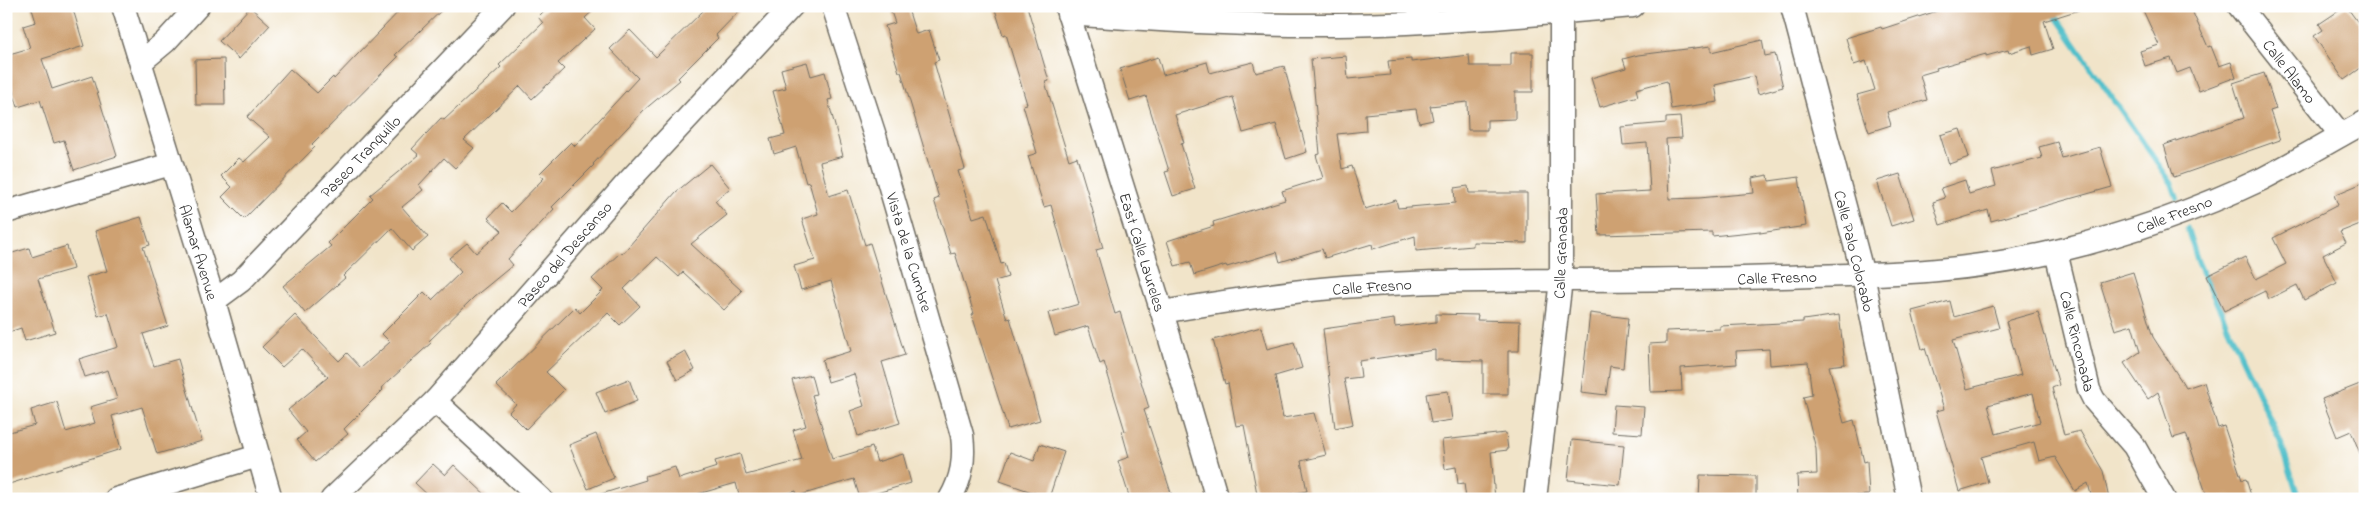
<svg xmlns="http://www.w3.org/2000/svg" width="2371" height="505" font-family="'Indie Flower',sans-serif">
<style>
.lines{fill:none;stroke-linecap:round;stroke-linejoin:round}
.stream{stroke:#52c0ca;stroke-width:5.5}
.building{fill:#cea172;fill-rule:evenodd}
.minor-casing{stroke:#706c62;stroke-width:25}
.minor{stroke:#fff;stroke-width:22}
.labels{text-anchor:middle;stroke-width:4;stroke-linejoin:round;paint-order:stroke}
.street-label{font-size:16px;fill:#2b2b2b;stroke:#fff}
</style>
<rect width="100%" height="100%" fill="#fff"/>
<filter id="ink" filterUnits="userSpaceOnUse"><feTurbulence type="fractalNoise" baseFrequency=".02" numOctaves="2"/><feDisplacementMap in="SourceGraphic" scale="10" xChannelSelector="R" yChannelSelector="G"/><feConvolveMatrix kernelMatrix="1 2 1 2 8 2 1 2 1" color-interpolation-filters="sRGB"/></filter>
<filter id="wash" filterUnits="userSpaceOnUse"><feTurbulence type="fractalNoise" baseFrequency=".0096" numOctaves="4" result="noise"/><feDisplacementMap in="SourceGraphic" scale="20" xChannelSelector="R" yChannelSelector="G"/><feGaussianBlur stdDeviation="1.12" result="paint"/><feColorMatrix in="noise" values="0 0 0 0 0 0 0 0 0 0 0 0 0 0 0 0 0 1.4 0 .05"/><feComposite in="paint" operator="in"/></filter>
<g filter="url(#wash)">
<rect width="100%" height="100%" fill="#f1e4c9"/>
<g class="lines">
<g class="stream">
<polyline points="2052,11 2172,184 2177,198"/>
<polyline points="2187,228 2198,262 2281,443 2299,499"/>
</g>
</g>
<g id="blocks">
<g class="building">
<polygon points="31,6 72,6 84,46 42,59 52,89 92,76 117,156 74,170 64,140 54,143 40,100 18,107 6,70 6,55 30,48 23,26 36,22"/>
<polygon points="404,6 446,6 395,55 398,57 312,144 315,147 244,219 222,197 232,187 221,176 239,158 244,162 270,137 247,117 290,69 317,93 333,77 334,79"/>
<polygon points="549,6 598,6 585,18 595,29 558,63 564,69 532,99 520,86 464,140 474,148 455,168 444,158 419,185 423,190 402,207 428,237 412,251 392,228 343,276 345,278 305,313 283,286 331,246 328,243 373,198 370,195 419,155 412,149 441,118 444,120 501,67 499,65 543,23 538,17"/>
<polygon points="708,6 744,6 716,35 718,38 678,78 680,80 644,110 593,164 594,165 552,207 554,209 508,259 513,265 474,297 429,341 431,343 381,388 383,390 344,429 348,434 315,462 297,440 306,432 288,410 328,377 302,349 282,367 262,347 295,315 339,361 347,353 361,368 390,342 382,334 424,292 432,300 461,272 449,258 467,243 476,253 502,231 488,218 502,203 511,212 544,178 539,174 571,142 575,146 638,78 610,49 630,30 656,57"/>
<polygon points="889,6 907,6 916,34 929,30 939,60 934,62 965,169 958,171 973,218 986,214 1001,264 1004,263 1008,277 995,281 1007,319 1010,318 1040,420 1008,429 972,315 974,314 955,253 951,254 934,200 939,198 901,72 899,72 885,26 895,23"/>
<polygon points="994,6 1027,6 1049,81 1045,82 1069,160 1077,157 1088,194 1103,248 1096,250 1115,314 1120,312 1149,408 1144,410 1173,499 1130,499 1118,461 1129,457 1122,432 1125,431 1104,362 1100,364 1088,326 1055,336 1048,313 1079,304 1051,205 1044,207 1028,156 1037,153 1023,105 1027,104 1006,34 1003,35"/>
<polygon points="1952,6 2078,6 2079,10 2044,21 2053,49 2033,55 2031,46 2009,53 2008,50 1986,56 1986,54 1936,68 1937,70 1920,75 1927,100 1887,112 1891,125 1869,132 1857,95 1875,90 1866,61 1854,65 1846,38 1881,27 1882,29"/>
<polygon points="2141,6 2190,6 2208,47 2211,46 2219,66 2231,62 2236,77 2199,91 2190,68 2177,73 2171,58 2145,66 2140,51 2159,45"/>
<polygon points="2346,6 2365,32 2365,65 2344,80 2314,36 2323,30 2319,24"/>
<polygon points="250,7 270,25 239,59 219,41"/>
<polygon points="1762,40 1765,56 1775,54 1783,87 1758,94 1754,76 1715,85 1718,102 1671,109 1667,81 1636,89 1638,96 1600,107 1591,78 1626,68 1623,59 1638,55 1711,46 1711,52"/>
<polygon points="1511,53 1533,53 1533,92 1515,92 1515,119 1487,120 1487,130 1468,130 1467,102 1430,106 1433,120 1419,123 1416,109 1365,114 1366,131 1337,134 1342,169 1352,166 1365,209 1396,200 1398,208 1455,203 1454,188 1468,186 1469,193 1527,193 1527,243 1473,242 1473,246 1416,251 1415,236 1373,249 1372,244 1325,258 1322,249 1280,262 1277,252 1227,267 1226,265 1194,275 1190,262 1175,266 1167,241 1214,226 1213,222 1285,200 1282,191 1323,178 1316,155 1320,154 1311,59 1346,56 1348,79 1390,75 1388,61 1411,59 1411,62 1469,55 1470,66 1511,66"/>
<polygon points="1158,57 1163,75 1207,62 1210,73 1253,62 1256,73 1284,66 1307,152 1286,159 1276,124 1243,133 1233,97 1175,115 1184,143 1181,144 1195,189 1173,196 1165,172 1169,171 1146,96 1130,101 1120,69"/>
<polygon points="224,59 225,105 196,105 195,60"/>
<polygon points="807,62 811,76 825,72 832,99 828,100 843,156 820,162 829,196 848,190 865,245 870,243 905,355 882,362 900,423 858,436 850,411 864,406 854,374 828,382 822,360 851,351 831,281 801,290 794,266 815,260 802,219 818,214 809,182 806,183 796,147 774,154 770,139 785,135 773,91 786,88 781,69"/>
<polygon points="2264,73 2276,109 2270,111 2280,140 2174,177 2164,145 2244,118 2233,83"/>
<polygon points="1680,117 1682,138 1666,139 1669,199 1699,198 1754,193 1752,178 1768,175 1769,181 1799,177 1806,226 1760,233 1760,231 1712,236 1712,232 1599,235 1596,194 1650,191 1647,143 1623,145 1621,127 1666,123 1666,118"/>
<polygon points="1960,129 1969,157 1949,164 1940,135"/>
<polygon points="2057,142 2062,158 2100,147 2112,187 1991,221 1988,210 1940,225 1933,202 1945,198 1941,188 1965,180 1969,194 1996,186 1992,171 2042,158 2039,147"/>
<polygon points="710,164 730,188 715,201 727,215 691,244 742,291 724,310 683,272 679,277 657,257 624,289 640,306 620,325 608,313 546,372 564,390 526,429 509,412 516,404 496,385 575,307 580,313 603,290 592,279 621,252 622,254 676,192"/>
<polygon points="1900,174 1914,219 1891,226 1877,181"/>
<polygon points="2365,182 2365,222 2340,232 2346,243 2323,255 2337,283 2304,300 2297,285 2269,299 2265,291 2224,311 2207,276 2245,257 2256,279 2286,264 2273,238 2338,205 2334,195"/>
<polygon points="141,217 150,245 143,247 168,326 143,334 154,366 178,359 202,441 157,454 142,407 112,416 121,449 6,485 6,433 35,425 31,410 57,402 66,432 95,423 90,407 117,399 108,370 85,377 79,359 118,347 108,313 98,316 86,277 107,271 95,231"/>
<polygon points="67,246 73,269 38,279 55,332 25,341 21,328 6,333 6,255 29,248 32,257"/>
<polygon points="2133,272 2153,337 2186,388 2204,382 2218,428 2224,426 2242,480 2246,479 2252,499 2208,499 2186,434 2173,438 2158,392 2148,399 2124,363 2140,352 2132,325 2115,330 2100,282"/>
<path d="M1950,301l4,16 39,-11 6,22 -46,12 14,49 54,-14 -15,-54 32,-9 21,73 -7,3 12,47 16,-4 23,40 6,28h-17l-4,-16 -13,8 -20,-34 -16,4 -5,-19 -53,15 7,25 -29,9 -23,-80 8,-2 -19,-61 -3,1 -10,-38zM2033,393l7,29 -44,12 -8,-29z"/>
<polygon points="1590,313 1628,318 1623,368 1610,366 1606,395 1581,392"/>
<polygon points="1436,314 1478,315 1477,320 1520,321 1519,351 1508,351 1508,394 1483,394 1483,361 1435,360 1435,350 1359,361 1361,377 1344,379 1353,424 1335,428 1323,329 1394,319 1395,327 1436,322"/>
<polygon points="1839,315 1845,364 1829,366 1844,423 1854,420 1864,462 1867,461 1869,495 1798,499 1797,475 1817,474 1816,449 1803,397 1812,395 1808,362 1770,365 1769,349 1736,351 1737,364 1681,368 1682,391 1651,392 1649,344 1666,343 1666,331 1720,329 1720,326 1803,322 1803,320"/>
<polygon points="1261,327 1267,349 1294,342 1302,368 1275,376 1283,418 1314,413 1326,455 1301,461 1307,491 1264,499 1258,499 1244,425 1236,426 1228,383 1225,384 1213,340"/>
<polygon points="685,351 695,370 677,380 667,361"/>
<polygon points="811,375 816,394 812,395 832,459 872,447 877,462 903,454 911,483 860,498 854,479 797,496 796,491 769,499 740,499 736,483 698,494 700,499 599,499 598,495 646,480 645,476 675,467 679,479 717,467 715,461 740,454 746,475 802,460 793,430 806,426 792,380"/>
<polygon points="629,379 637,401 605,414 596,392"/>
<polygon points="2365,382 2365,462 2364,463 2351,431 2337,437 2322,399"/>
<polygon points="1448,391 1452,420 1431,423 1426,394"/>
<polygon points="1614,405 1644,407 1642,434 1612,432"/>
<polygon points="1506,433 1508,450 1491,452 1495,499 1466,499 1464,483 1458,484 1456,467 1445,469 1442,440"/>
<polygon points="596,434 614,478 588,489 569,445"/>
<polygon points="1572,440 1624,445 1620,485 1568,480"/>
<polygon points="1040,444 1064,452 1049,498 1000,481 1010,452 1034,461"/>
<polygon points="433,464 445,475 454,465 490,499 432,499 415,483"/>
<polygon points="1700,475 1756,476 1756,499 1699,499"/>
</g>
</g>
</g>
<g filter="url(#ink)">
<use href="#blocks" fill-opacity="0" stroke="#706c62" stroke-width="1"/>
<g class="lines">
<g class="minor-casing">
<g id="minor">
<polyline points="123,6 214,301 271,499"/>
<path d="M833,6l43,133 86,296c3,24 0,43 -12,64"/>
<polyline points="1066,6 1162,312 1217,499"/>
<polyline points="1792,6 1863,275 1909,499"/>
<polyline points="2239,6 2341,135"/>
<path d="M1068,14c90,6 179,12 269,11 99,-1 197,-10 296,-19"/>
<polyline points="141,62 165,42 198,6"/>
<polyline points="6,212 171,164"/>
<polyline points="2056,252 2089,390 2094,400 2134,446 2164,499"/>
<polyline points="214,301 241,281 503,6"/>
<path d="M1162,312c53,-9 106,-18 159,-23 81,-8 161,-8 242,-9 83,0 165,-1 248,-4 85,-2 163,-5 246,-25 71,-17 140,-41 205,-72 35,-18 68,-38 103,-57"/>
<polyline points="435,401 541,499"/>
<polyline points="116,499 258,456"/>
<polyline points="332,499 435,401 626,184 792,6"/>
<polyline points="1535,499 1561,280 1561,6"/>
</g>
</g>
<use href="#minor" class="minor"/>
</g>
</g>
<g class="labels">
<g class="street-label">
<text transform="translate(2290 71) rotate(52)" y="6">Calle Alamo</text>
<text transform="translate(360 156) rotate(-46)" y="6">Paseo Tranquillo</text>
<text transform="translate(2174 214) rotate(-21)" y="6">Calle Fresno</text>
<text transform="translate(1855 251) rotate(76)" y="6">Calle Palo Colorado</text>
<text transform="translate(199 252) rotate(73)" y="6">Alamar Avenue</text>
<text transform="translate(910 252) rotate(73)" y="6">Vista de la Cumbre</text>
<text transform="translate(1143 252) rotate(73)" y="6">East Calle Laureles</text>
<text transform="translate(1560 253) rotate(-88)" y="6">Calle Granada</text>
<text transform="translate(564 254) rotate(-49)" y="6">Paseo del Descanso</text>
<text transform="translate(1777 277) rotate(-2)" y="6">Calle Fresno</text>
<text transform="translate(1372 286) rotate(-4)" y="6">Calle Fresno</text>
<text transform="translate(2078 341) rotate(76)" y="6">Calle Rinconada</text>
</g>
</g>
<rect width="2371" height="505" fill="none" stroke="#fff" stroke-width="25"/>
</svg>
